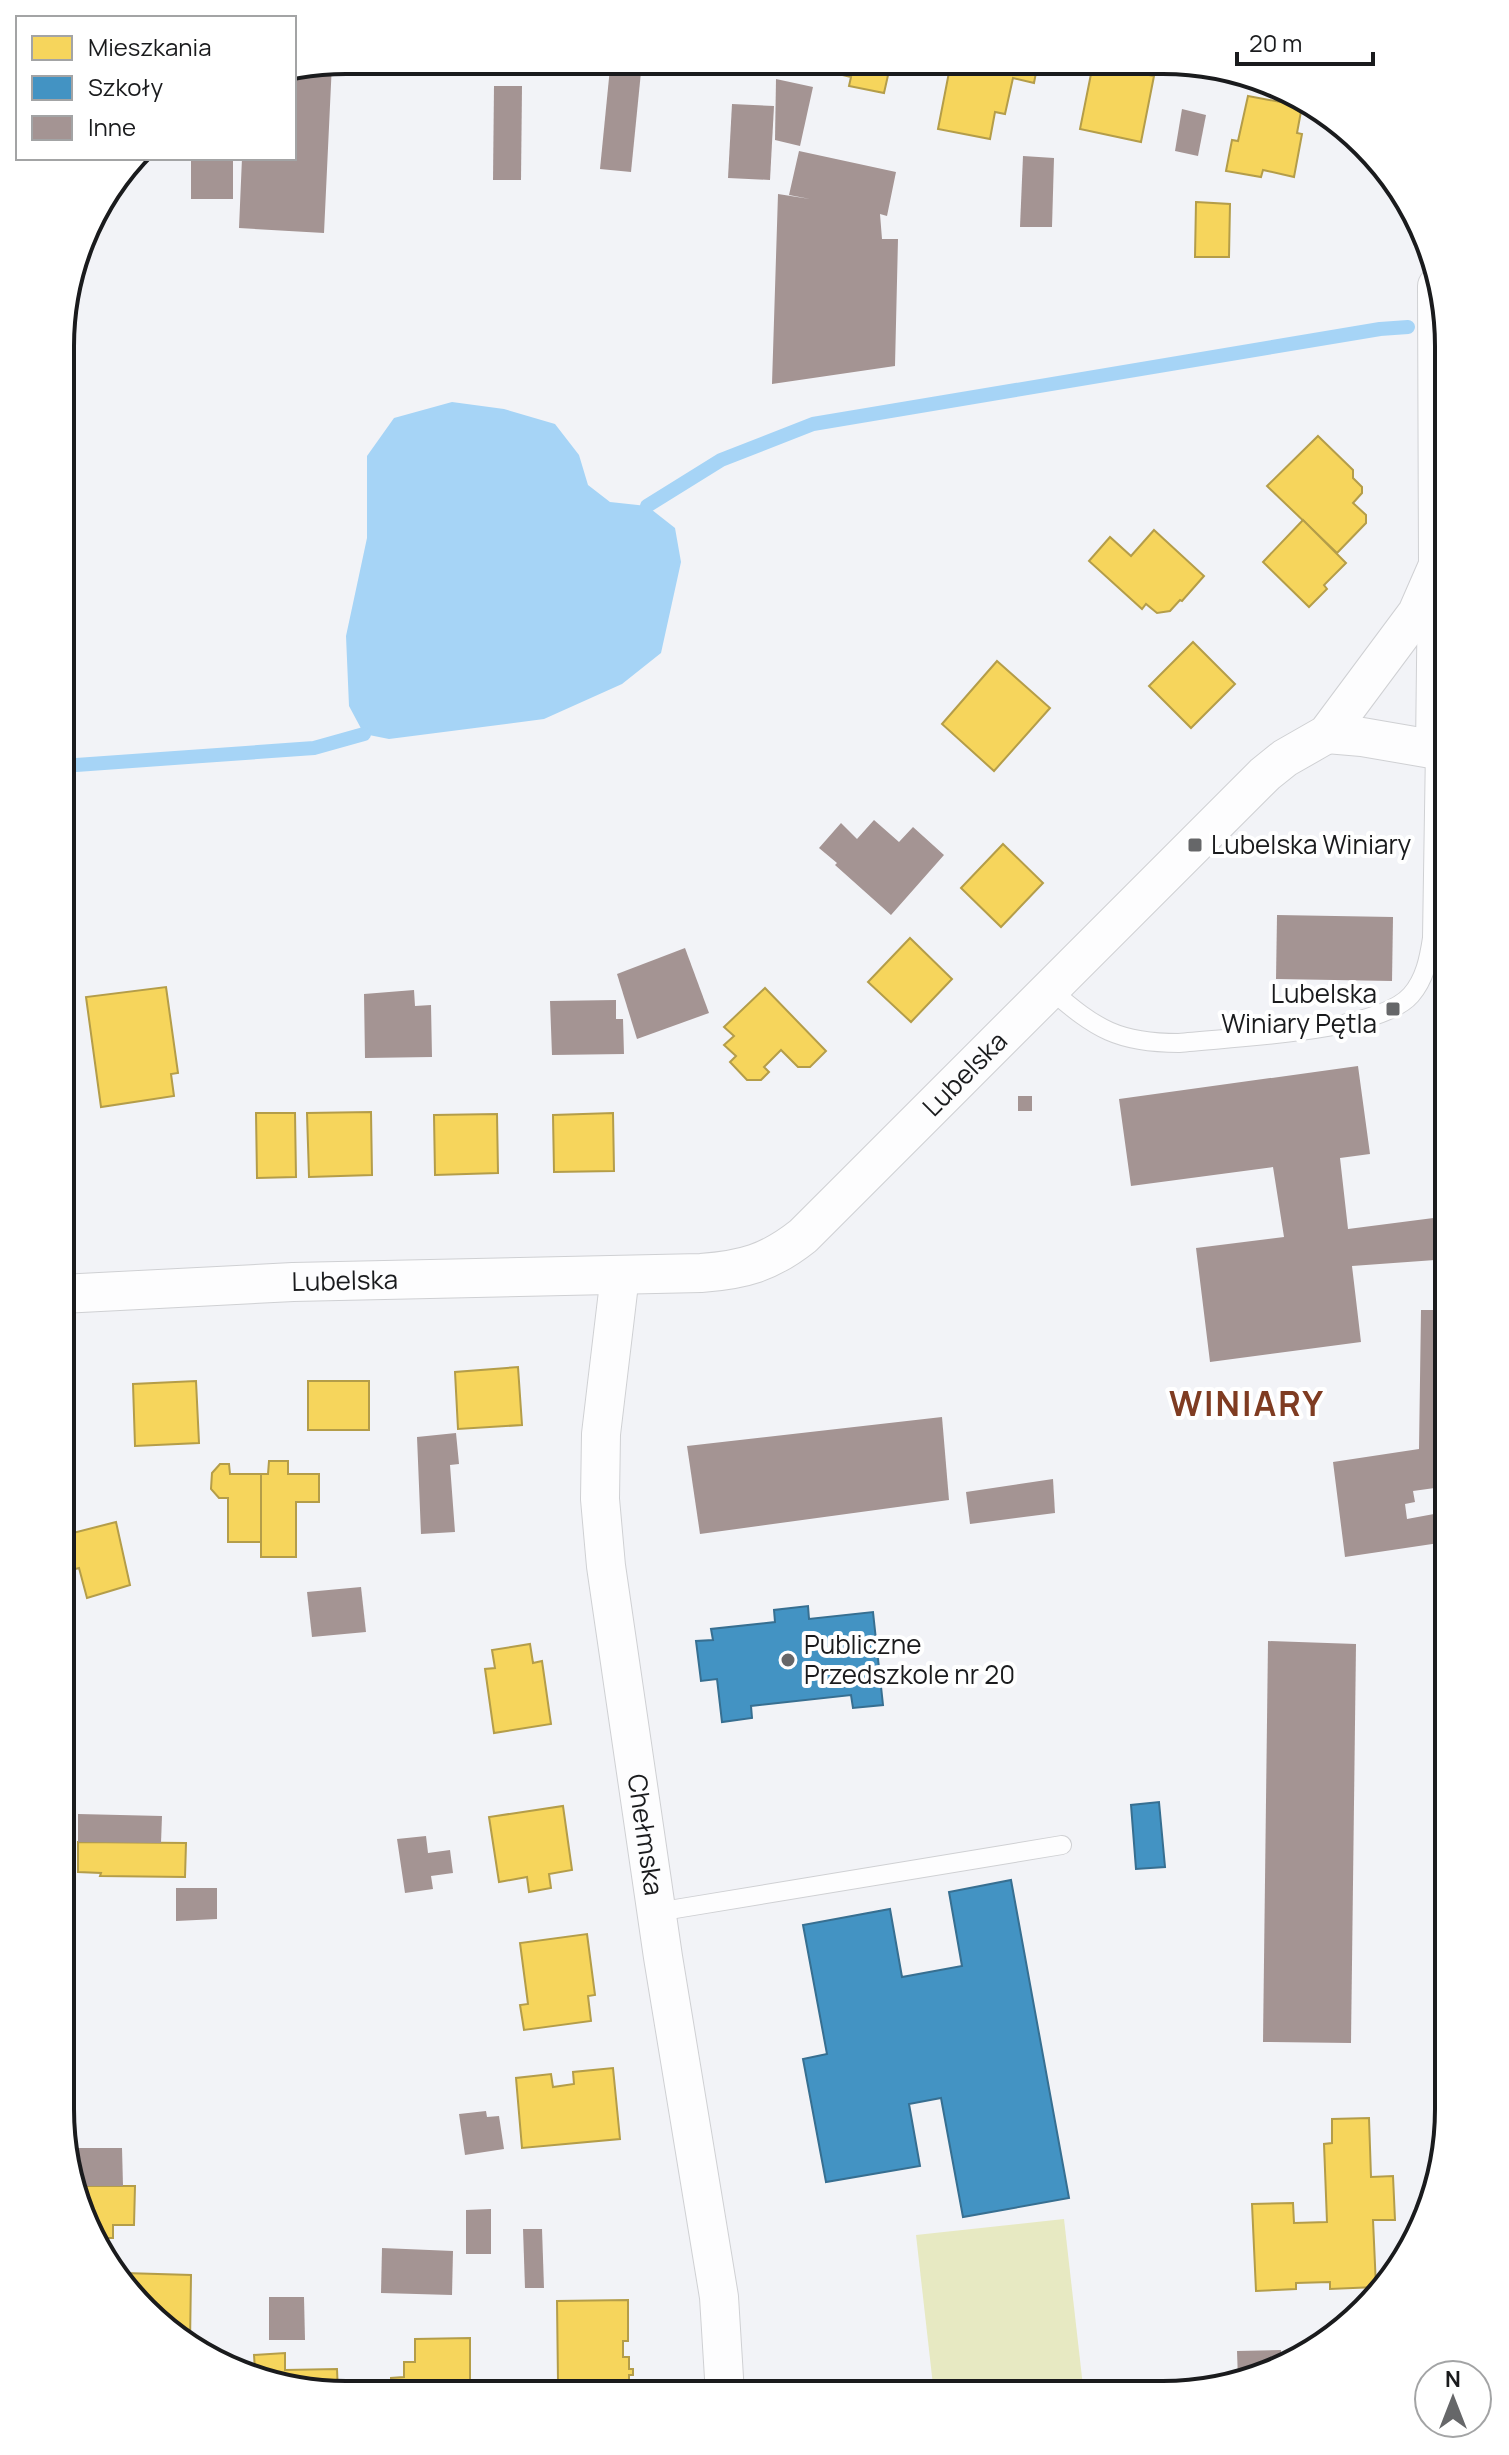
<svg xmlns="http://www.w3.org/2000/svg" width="1509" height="2455" font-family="Manrope,sans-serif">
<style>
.green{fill:#e7e9c2}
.water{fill:#a6d4f6}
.homes{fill:#f6d55c;stroke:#b49d49;stroke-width:2}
.schools{fill:#4393c3;stroke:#376f91;stroke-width:2}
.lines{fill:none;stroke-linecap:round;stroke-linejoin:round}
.stream{stroke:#a6d4f6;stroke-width:14}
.building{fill:#a49493}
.service-casing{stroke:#cfd0d3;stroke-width:20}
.minor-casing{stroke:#cfd0d3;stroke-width:40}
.service{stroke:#fdfdfe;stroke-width:18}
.minor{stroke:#fdfdfe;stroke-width:38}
.poi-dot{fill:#666769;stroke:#fff;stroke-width:3}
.labels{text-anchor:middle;stroke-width:8;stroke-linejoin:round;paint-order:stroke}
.poi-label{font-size:26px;fill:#1a1b1d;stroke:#fff;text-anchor:start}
.street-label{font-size:26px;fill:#1a1b1d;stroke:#fff}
.district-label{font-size:34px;font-weight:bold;letter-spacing:2px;fill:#7f3c22;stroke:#fff}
.rim{fill:none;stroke:#1a1b1d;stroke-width:4}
</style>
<rect width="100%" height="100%" fill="#f2f3f7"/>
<polygon class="green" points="1064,2219 1084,2395 934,2394 916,2235"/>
<polygon class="water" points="452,402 504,409 555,424 579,455 588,485 610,502 647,506 675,528 681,562 661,653 622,684 544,719 389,739 364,734 349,706 346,636 367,538 367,456 394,418"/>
<g class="homes">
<polygon points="818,61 891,62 884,93 849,86 851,77 817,69"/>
<polygon points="951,62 1038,62 1034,83 1013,78 1005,114 995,112 990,139 938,129"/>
<polygon points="1093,64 1154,76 1141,142 1080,129"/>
<polygon points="1248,96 1302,106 1297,133 1302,134 1294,177 1263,170 1261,177 1226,171 1232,140 1238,141"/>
<polygon points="1196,202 1230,204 1229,257 1195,257"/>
<polygon points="1318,436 1353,470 1353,478 1362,487 1362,493 1353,503 1366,515 1366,523 1337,553 1267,486"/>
<polygon points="1303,520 1346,563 1324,585 1327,589 1309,607 1263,562"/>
<polygon points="1154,530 1204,576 1182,601 1180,600 1170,611 1157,613 1146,604 1142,609 1089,561 1110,537 1131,556"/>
<polygon points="1193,642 1235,684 1191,728 1149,686"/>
<polygon points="997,661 1050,708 994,771 942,724"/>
<polygon points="1003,844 1043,883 1001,927 961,888"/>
<polygon points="910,938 952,979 911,1022 868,982"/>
<polygon points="166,987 178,1073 171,1074 174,1096 101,1107 86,997"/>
<polygon points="765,988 826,1051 810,1067 798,1067 781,1050 764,1067 769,1072 761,1080 747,1080 730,1062 736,1056 724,1045 734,1036 724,1027"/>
<polygon points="371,1112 372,1175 309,1177 307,1113"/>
<polygon points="256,1113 295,1113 296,1177 257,1178"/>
<polygon points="613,1113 614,1171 554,1172 553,1115"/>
<polygon points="497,1114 498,1173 435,1175 434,1115"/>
<polygon points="61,1146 72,1204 61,1206"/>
<polygon points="518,1367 522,1425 458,1429 455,1372"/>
<polygon points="196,1381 199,1443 135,1446 133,1384"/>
<rect x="308" y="1381" width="61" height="49"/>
<polygon points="269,1461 288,1461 288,1474 319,1474 319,1502 296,1502 296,1557 261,1557 261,1474 268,1474"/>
<polygon points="220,1464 229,1464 230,1474 261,1474 261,1542 228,1542 228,1498 219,1498 211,1489 212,1473"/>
<polygon points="116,1522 130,1585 87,1598 79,1568 61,1573 61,1536"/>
<polygon points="530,1644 533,1663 542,1661 551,1724 494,1733 485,1669 495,1668 492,1650"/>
<polygon points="563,1806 572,1870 549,1874 551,1888 529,1892 527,1877 499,1882 489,1817"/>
<polygon points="78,1842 186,1843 185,1877 100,1876 101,1873 78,1872"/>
<polygon points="60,1891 65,1892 65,1939 60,1939"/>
<polygon points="587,1934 595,1995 588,1996 591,2021 524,2030 520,2005 528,2004 520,1943"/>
<polygon points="613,2068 620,2139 522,2148 516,2078 551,2074 553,2087 574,2084 573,2072"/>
<polygon points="1369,2118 1371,2177 1393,2176 1395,2220 1373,2220 1376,2287 1330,2289 1330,2282 1296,2283 1296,2289 1256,2291 1252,2204 1293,2203 1294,2223 1327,2222 1324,2144 1332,2143 1332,2119"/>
<polygon points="75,2186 135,2186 134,2225 113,2225 113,2238 97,2238 93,2232 93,2225 87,2225 82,2218"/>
<polygon points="124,2273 191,2275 190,2343 172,2336"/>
<polygon points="628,2300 628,2341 623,2341 623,2357 629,2357 629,2369 633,2369 633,2375 629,2375 629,2380 633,2380 633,2387 629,2387 629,2393 528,2393 528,2383 558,2382 557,2301"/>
<polygon points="470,2338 470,2393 391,2393 391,2378 404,2377 404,2362 415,2362 415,2339"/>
<polygon points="285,2353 285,2370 337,2369 338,2393 309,2393 255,2370 254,2355"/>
</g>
<g class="schools">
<polygon points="808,1606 809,1619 873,1612 883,1705 853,1708 851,1695 751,1706 752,1718 722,1722 717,1679 701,1681 696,1641 713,1640 711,1629 775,1622 774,1610"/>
<polygon points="1159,1802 1165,1867 1136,1869 1131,1805"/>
<polygon points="1011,1880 1069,2198 963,2217 941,2098 909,2104 920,2166 826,2182 803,2059 827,2054 803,1925 890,1909 902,1977 962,1966 949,1892"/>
</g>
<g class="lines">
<g class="stream">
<polyline points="647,506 721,460 813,424 1380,329 1408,327"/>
<polyline points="62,766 314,748 364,734"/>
</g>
</g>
<g class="building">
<polygon points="332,63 324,233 239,228 242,158 294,158 294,70"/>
<polygon points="610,68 641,72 631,172 600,169"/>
<polygon points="776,79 813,87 800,146 775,140"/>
<polygon points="494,86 522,86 521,180 493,180"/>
<polygon points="732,104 774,106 770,180 728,178"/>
<polygon points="1182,109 1206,115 1198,156 1175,151"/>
<polygon points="799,151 896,172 887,216 880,214 882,239 898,239 895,366 772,384 778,194 810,199 789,195"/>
<polygon points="1023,156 1054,158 1052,227 1020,227"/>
<rect x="191" y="158" width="42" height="41"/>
<polygon points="874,820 899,842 913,827 944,855 891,915 835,865 837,863 819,848 841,823 857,839"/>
<polygon points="1277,915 1393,917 1392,981 1276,979"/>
<polygon points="685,948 709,1013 637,1039 617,974"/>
<polygon points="414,990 415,1006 431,1005 432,1057 365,1058 364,994"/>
<polygon points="616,1000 616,1019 623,1019 624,1054 552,1055 550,1001"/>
<polygon points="1358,1066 1370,1154 1340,1158 1348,1229 1449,1216 1449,1259 1352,1266 1361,1342 1210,1362 1196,1248 1284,1237 1273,1167 1131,1186 1119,1099"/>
<rect x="1018" y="1096" width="14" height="15"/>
<polygon points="1421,1310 1449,1310 1449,1486 1413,1491 1415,1502 1405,1504 1407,1519 1434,1514 1439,1543 1345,1557 1333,1462 1419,1449"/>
<polygon points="942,1417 949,1500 700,1534 687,1446"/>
<polygon points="456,1433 459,1464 450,1465 455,1532 421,1534 417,1437"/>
<polygon points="1053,1479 1055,1513 970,1524 966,1492"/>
<polygon points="361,1587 366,1632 312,1637 307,1592"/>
<polygon points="1268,1641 1356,1644 1351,2043 1263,2042"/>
<polygon points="78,1814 162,1816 161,1843 78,1842"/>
<polygon points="426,1836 428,1853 450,1850 453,1873 431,1876 433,1889 405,1893 397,1839"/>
<polygon points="176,1888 217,1888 217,1919 176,1921"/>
<polygon points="486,2111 487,2117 499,2116 504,2149 465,2155 459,2114"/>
<polygon points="71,2148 122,2148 123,2186 75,2186"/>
<polygon points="491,2209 491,2254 466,2254 466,2210"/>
<polygon points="523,2229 542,2229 544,2288 525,2288"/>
<polygon points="382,2248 453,2251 452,2295 381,2293"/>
<polygon points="269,2297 304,2297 305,2340 269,2340"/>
<polygon points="1281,2350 1282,2366 1272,2373 1238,2380 1237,2351"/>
</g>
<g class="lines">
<g class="service-casing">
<g id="service">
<path d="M1051,990c45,39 67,53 128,53 52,-6 199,-10 232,-48 14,-16 18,-37 21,-57l3,-189"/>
<polyline points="657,1912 1062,1845"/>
</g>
</g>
<g class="minor-casing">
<g id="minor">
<polyline points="1327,734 1362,737 1449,752"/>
<polyline points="1435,749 1437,580"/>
<path id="s1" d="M620,1275l-19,159 -1,65 6,67 57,391 56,340 6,97"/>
<path id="s2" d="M61,1294l232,-12 408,-9c42,-3 68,-10 102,-37l462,-462 20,-16 42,-24 90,-121 21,-48 -1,-279"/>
</g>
</g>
<use href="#service" class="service"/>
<use href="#minor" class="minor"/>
</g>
<g class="poi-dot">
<rect x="1187" y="837" width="16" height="16" rx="4"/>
<rect x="1385" y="1001" width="16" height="16" rx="4"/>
<circle cx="788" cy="1660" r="8"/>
</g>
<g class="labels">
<g class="poi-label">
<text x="1211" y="854">Lubelska Winiary</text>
<text x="1377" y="1003" text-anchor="end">Lubelska<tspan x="1377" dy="30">Winiary Pętla</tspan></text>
<text x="804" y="1654">Publiczne<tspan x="804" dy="30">Przedszkole nr 20</tspan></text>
</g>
<g class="street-label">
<text dy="9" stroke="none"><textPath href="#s2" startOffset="980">Lubelska</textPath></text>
<text dy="9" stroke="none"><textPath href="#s2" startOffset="284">Lubelska</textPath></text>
<text dy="9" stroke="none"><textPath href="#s1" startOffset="564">Chełmska</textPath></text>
</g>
<g class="district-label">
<text x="1247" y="1416">WINIARY</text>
</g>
</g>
<path d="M0 0H1509V2455H0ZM346 74H1163A272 272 0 0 1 1435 346V2109A272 272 0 0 1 1163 2381H346A272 272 0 0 1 74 2109V346A272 272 0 0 1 346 74Z" fill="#fff" fill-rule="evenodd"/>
<path class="rim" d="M346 74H1163A272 272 0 0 1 1435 346V2109A272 272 0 0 1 1163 2381H346A272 272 0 0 1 74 2109V346A272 272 0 0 1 346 74Z"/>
<rect x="16" y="16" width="280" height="144" fill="#ffffff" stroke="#a3a4a5" stroke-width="2"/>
<rect x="32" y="36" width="40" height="24" fill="#f6d55c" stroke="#a3a4a5" stroke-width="2"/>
<text x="88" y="56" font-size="24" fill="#1a1b1d">Mieszkania</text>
<rect x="32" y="76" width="40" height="24" fill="#4393c3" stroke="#a3a4a5" stroke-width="2"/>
<text x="88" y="96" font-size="24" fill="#1a1b1d">Szkoły</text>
<rect x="32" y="116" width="40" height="24" fill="#a49493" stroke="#a3a4a5" stroke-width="2"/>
<text x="88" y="136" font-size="24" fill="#1a1b1d">Inne</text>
<g transform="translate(1453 2399)"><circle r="38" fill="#ffffff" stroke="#a3a4a5" stroke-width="2"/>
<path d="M0-6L14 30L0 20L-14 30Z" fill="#666769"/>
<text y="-12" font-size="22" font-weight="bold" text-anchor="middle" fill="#1a1b1d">N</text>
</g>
<path d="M1237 52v12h136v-12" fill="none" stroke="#1a1b1d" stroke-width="4"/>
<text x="1249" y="52" font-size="24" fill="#1a1b1d" stroke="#ffffff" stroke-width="6" paint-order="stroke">20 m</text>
</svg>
